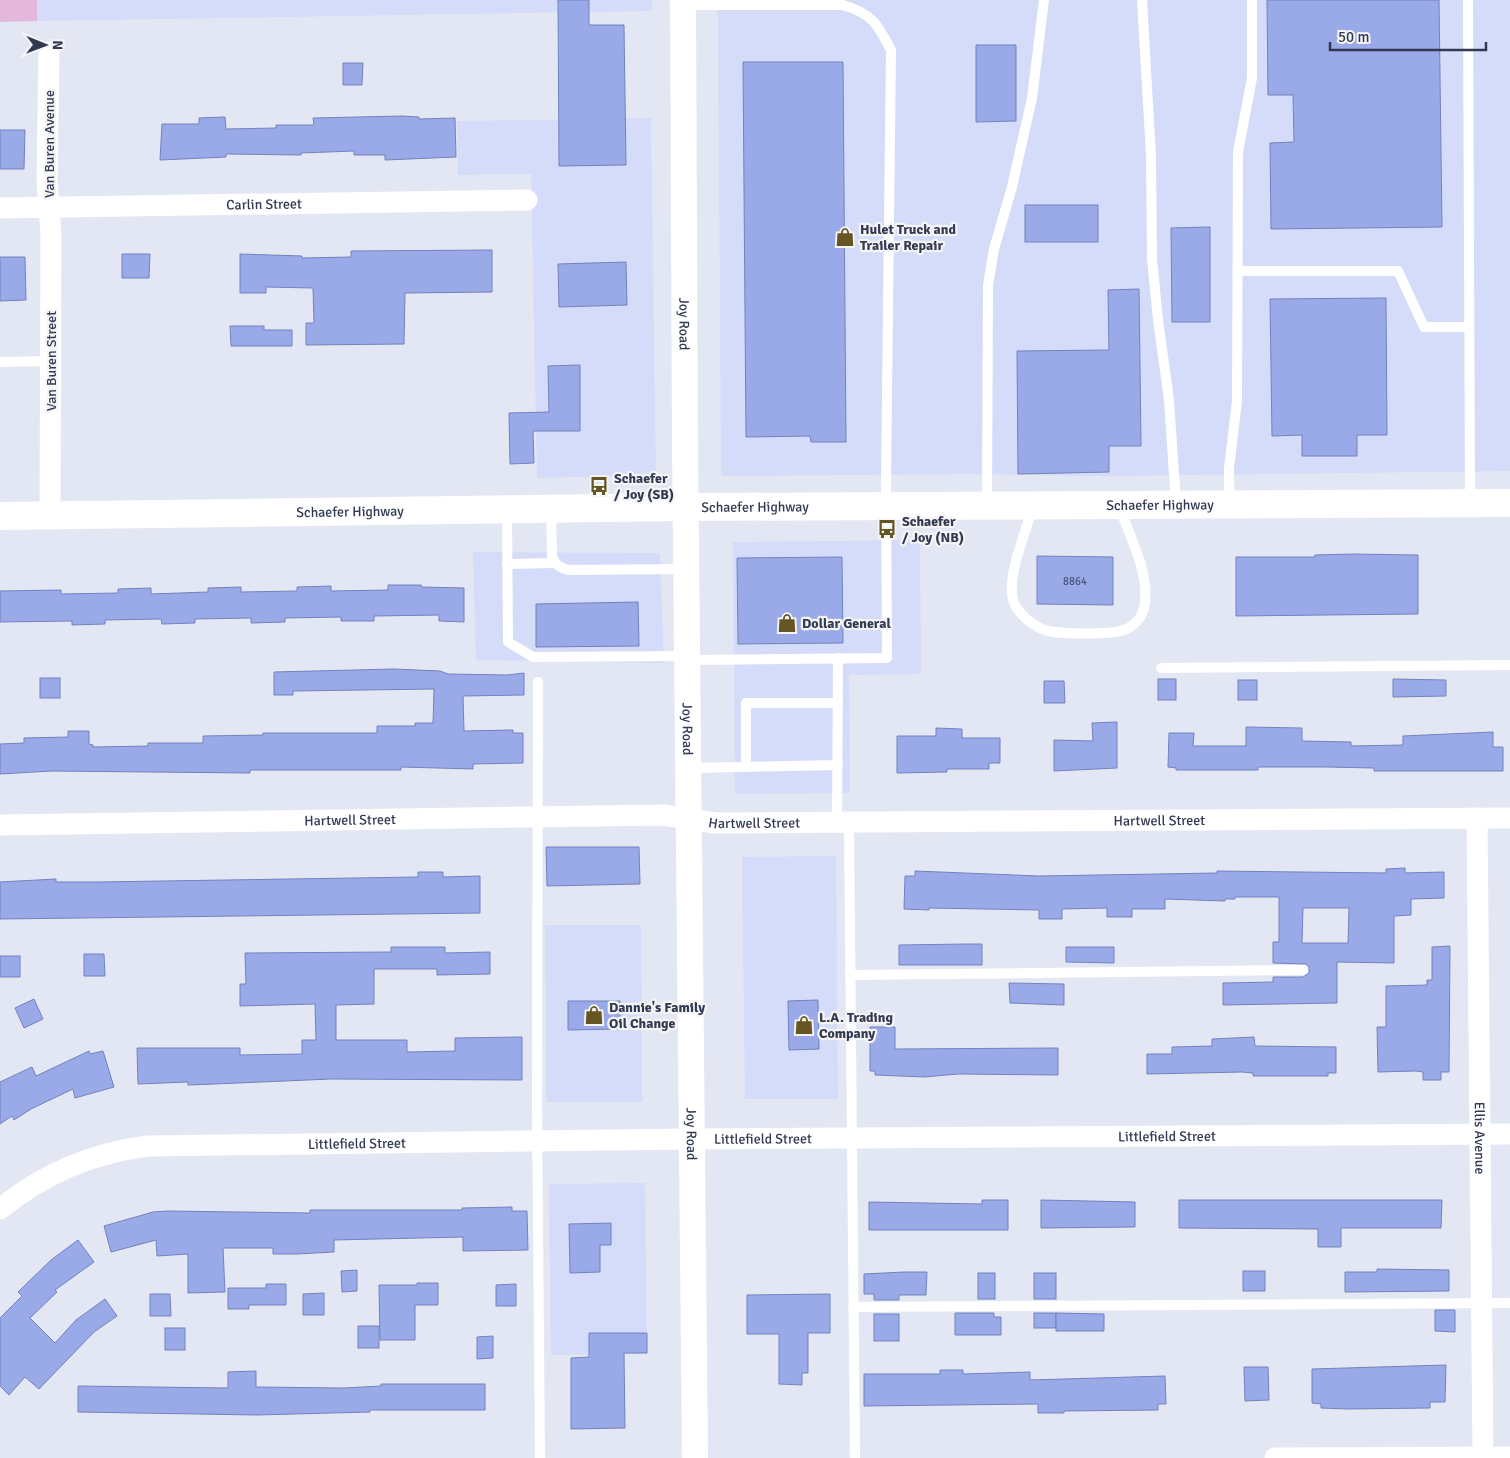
<svg xmlns="http://www.w3.org/2000/svg" width="1510" height="1458" font-family="Signika,sans-serif">
<style>
.built{fill:#d4dcf9}
.green{fill:#e4b8db}
.building{fill:#9aaae9;stroke:#7382bd;fill-rule:evenodd}
.lines{fill:none;stroke-linecap:round;stroke-linejoin:round}
.service{stroke:#fff;stroke-width:10}
.minor{stroke:#fff;stroke-width:21}
.tertiary{stroke:#fff;stroke-width:26}
.secondary{stroke:#fff;stroke-width:28}
.labels{text-anchor:middle;stroke-width:4.5;stroke-linejoin:round;paint-order:stroke}
.number-label{font-size:11px;fill:#4c5578}
.street-label{font-size:14px;fill:#323953;stroke:#f5f5f5}
.poi-label{font-size:14px;font-weight:bold;fill:#323953;stroke:#f5f5f5;text-anchor:start}
</style>
<rect width="100%" height="100%" fill="#e3e7f4"/>
<g class="built">
<polygon points="37,0 652,0 652,11 37,21"/>
<polygon points="718,0 1510,0 1510,471 1108,476 972,474 721,476"/>
<polygon points="651,118 656,475 537,478 531,174 458,175 457,121"/>
<polygon points="920,540 921,674 849,675 850,793 735,794 733,542"/>
<polygon points="473,552 660,553 664,663 476,660"/>
<polygon points="836,856 838,1099 745,1099 742,857"/>
<polygon points="545,925 641,925 642,1102 546,1102"/>
<polygon points="645,1183 647,1354 551,1355 549,1184"/>
</g>
<polygon class="green" points="0,0 37,0 37,21 0,22"/>
<g class="building">
<polygon points="558,0 589,0 589,25 624,25 626,165 559,166"/>
<polygon points="1267,0 1439,0 1442,227 1271,229 1270,143 1294,142 1293,95 1268,95"/>
<polygon points="976,45 1016,45 1016,121 976,122"/>
<polygon points="743,62 843,62 846,442 811,442 810,436 746,437"/>
<polygon points="343,63 363,63 362,85 343,85"/>
<polygon points="402,116 419,117 419,119 455,118 456,157 385,160 385,155 354,155 354,151 301,153 301,155 226,154 226,157 160,160 162,124 199,124 199,118 225,117 226,129 276,128 276,125 314,125 313,118"/>
<polygon points="0,130 25,130 24,169 0,169"/>
<rect x="1025" y="205" width="73" height="37"/>
<polygon points="1210,227 1210,322 1172,322 1171,228"/>
<polygon points="492,250 492,292 405,293 404,344 306,345 306,323 314,323 313,288 266,287 266,293 240,293 240,254 302,256 302,258 351,257 351,251"/>
<polygon points="122,254 150,254 149,278 122,278"/>
<polygon points="0,257 25,257 26,300 0,301"/>
<polygon points="626,262 627,305 559,307 558,264"/>
<polygon points="1139,289 1141,446 1109,446 1109,472 1018,474 1017,351 1109,350 1108,290"/>
<polygon points="1386,298 1387,435 1357,435 1357,456 1302,456 1302,435 1272,436 1270,299"/>
<polygon points="230,326 264,326 264,330 292,330 292,346 231,346"/>
<polygon points="580,365 580,431 533,431 534,463 510,464 509,413 549,412 548,366"/>
<polygon points="1354,554 1418,555 1418,614 1236,616 1236,557 1315,557 1315,555"/>
<polygon points="1037,556 1113,557 1113,605 1037,604"/>
<polygon points="842,557 843,643 738,644 737,558"/>
<polygon points="388,585 421,585 422,587 464,588 464,622 439,621 439,615 374,616 374,621 341,621 341,617 285,618 285,622 251,623 251,618 195,619 195,623 162,624 161,619 105,620 105,624 72,625 72,621 0,622 0,591 61,590 61,594 118,593 118,589 151,588 151,594 208,592 208,588 241,587 241,592 297,591 297,587 331,586 331,591 388,590"/>
<polygon points="638,602 639,646 536,647 536,604"/>
<polygon points="394,669 440,671 448,674 507,675 524,673 524,695 463,696 464,731 513,730 513,733 523,733 523,763 473,764 473,769 401,767 401,770 250,770 250,773 52,771 0,774 0,744 24,743 24,738 68,737 68,731 89,731 89,744 93,745 93,747 148,746 148,743 203,743 203,736 263,735 263,733 377,733 377,726 415,726 415,723 433,723 434,689 293,691 293,695 274,695 274,672"/>
<rect x="40" y="678" width="20" height="20"/>
<rect x="1158" y="679" width="18" height="21"/>
<polygon points="1393,679 1446,680 1446,696 1393,697"/>
<rect x="1238" y="680" width="19" height="20"/>
<polygon points="1044,681 1064,681 1065,703 1044,703"/>
<polygon points="1117,722 1117,768 1054,771 1054,740 1093,741 1092,723"/>
<polygon points="1246,727 1302,728 1302,741 1351,742 1351,746 1403,745 1403,736 1493,732 1493,747 1503,747 1503,771 1374,771 1374,768 1326,767 1258,767 1258,770 1176,770 1176,768 1168,767 1169,733 1194,733 1193,746 1246,746"/>
<polygon points="936,728 962,729 962,738 1000,738 1000,763 989,763 989,769 947,769 947,772 897,773 897,736 936,736"/>
<polygon points="546,847 639,847 640,884 547,886"/>
<path d="M1405,868v5l39,-1v26l-33,1v16l-17,1v47l-57,-1v41l-114,2v-22l50,-1v-5h30l6,-4v-6l-3,-3 -33,-1v-21h6v-45h-44v2h-10v2l-60,-2v10h-33v8h-25v-9l-45,1v10h-23v-9l-110,-2v2l-25,-1 1,-33h10v-5l124,5 178,-3v-2l169,2v-4zM1303,908h46l-1,35h-46z"/>
<polygon points="418,872 443,872 443,877 480,876 480,913 0,919 0,882 56,879 56,882 98,882 418,877"/>
<polygon points="965,944 982,944 982,965 899,965 899,945"/>
<polygon points="1450,946 1449,1072 1441,1072 1441,1080 1423,1080 1423,1072 1416,1071 1378,1072 1377,1027 1386,1027 1386,986 1427,985 1427,980 1432,980 1432,947"/>
<polygon points="391,947 445,947 445,953 490,952 490,974 437,975 437,969 374,969 374,1004 336,1005 336,1040 407,1040 407,1052 455,1051 455,1038 522,1037 522,1080 331,1079 215,1084 188,1085 188,1082 138,1084 137,1048 240,1048 240,1055 302,1054 302,1040 316,1040 315,1004 240,1006 240,984 246,984 245,953 391,952"/>
<polygon points="1066,947 1114,947 1114,963 1066,962"/>
<polygon points="84,954 104,954 105,976 84,976"/>
<rect x="0" y="956" width="20" height="21"/>
<polygon points="1009,983 1064,984 1064,1005 1010,1003"/>
<polygon points="34,999 43,1019 24,1028 15,1008"/>
<polygon points="818,1000 819,1049 789,1050 788,1001"/>
<polygon points="568,1001 620,1001 620,1029 568,1030"/>
<polygon points="870,1027 895,1027 895,1049 1058,1048 1058,1075 958,1074 924,1077 875,1075 875,1071 870,1071"/>
<polygon points="1254,1037 1255,1046 1336,1047 1336,1073 1328,1073 1328,1076 1253,1076 1253,1073 1242,1072 1147,1074 1147,1054 1172,1054 1172,1047 1212,1046 1212,1039"/>
<polygon points="89,1051 90,1054 103,1051 114,1087 75,1098 73,1089 31,1109 14,1120 12,1116 0,1124 0,1082 32,1067 36,1076"/>
<polygon points="982,1200 1008,1200 1008,1230 869,1230 869,1202 982,1204"/>
<polygon points="1041,1200 1135,1202 1135,1227 1041,1228"/>
<polygon points="1179,1200 1442,1200 1441,1228 1341,1228 1341,1247 1318,1247 1318,1229 1179,1228"/>
<polygon points="512,1207 512,1211 527,1211 528,1250 463,1251 463,1237 334,1240 334,1252 297,1254 273,1254 273,1248 223,1248 225,1292 188,1293 188,1254 157,1256 156,1240 111,1252 104,1226 153,1212 168,1211 310,1213 310,1210 462,1210 462,1208"/>
<polygon points="611,1223 611,1245 600,1245 600,1272 570,1273 569,1224"/>
<polygon points="78,1240 94,1262 55,1290 57,1292 30,1318 55,1343 76,1320 105,1299 117,1316 94,1332 39,1389 25,1377 9,1395 0,1386 0,1318 22,1296 18,1292 51,1260"/>
<polygon points="1377,1269 1449,1270 1449,1291 1345,1292 1345,1272 1377,1272"/>
<polygon points="357,1270 357,1291 342,1292 341,1271"/>
<rect x="1243" y="1271" width="22" height="20"/>
<polygon points="904,1272 927,1272 926,1295 899,1295 899,1300 874,1300 874,1294 864,1294 864,1274"/>
<rect x="978" y="1273" width="17" height="26"/>
<rect x="1034" y="1273" width="22" height="26"/>
<polygon points="417,1283 438,1283 438,1305 415,1305 415,1340 380,1340 379,1285 417,1285"/>
<polygon points="266,1284 286,1284 286,1305 249,1305 249,1309 228,1309 228,1288 266,1288"/>
<polygon points="516,1284 516,1306 496,1306 496,1285"/>
<polygon points="324,1293 324,1315 303,1315 303,1294"/>
<polygon points="150,1294 170,1294 171,1316 150,1316"/>
<polygon points="830,1294 830,1333 808,1333 808,1373 802,1373 802,1385 779,1384 779,1334 747,1334 747,1295"/>
<polygon points="1435,1310 1455,1310 1455,1332 1435,1331"/>
<polygon points="955,1313 994,1313 994,1317 1001,1317 1001,1335 955,1335"/>
<rect x="1034" y="1313" width="22" height="15"/>
<polygon points="1056,1313 1104,1314 1104,1331 1056,1331"/>
<rect x="874" y="1314" width="25" height="27"/>
<rect x="358" y="1326" width="21" height="22"/>
<rect x="165" y="1328" width="20" height="22"/>
<polygon points="589,1333 647,1333 647,1353 624,1353 625,1428 571,1429 571,1358 589,1357"/>
<polygon points="493,1336 493,1358 477,1359 477,1337"/>
<polygon points="1446,1365 1445,1402 1430,1402 1430,1408 1347,1409 1321,1408 1321,1404 1312,1403 1312,1369"/>
<polygon points="1244,1367 1268,1367 1269,1400 1245,1401"/>
<polygon points="940,1370 963,1370 963,1374 1030,1372 1030,1380 1165,1376 1166,1404 1158,1404 1158,1410 1064,1411 1064,1413 1038,1413 1038,1404 864,1406 864,1374 940,1374"/>
<polygon points="256,1371 256,1387 344,1388 381,1386 381,1384 485,1384 485,1410 370,1410 370,1412 256,1415 78,1412 78,1386 228,1388 228,1372"/>
</g>
<g class="lines">
<g class="service">
<polyline points="1142,0 1151,156 1152,259 1158,320 1169,400 1176,505"/>
<polyline points="1468,0 1470,501"/>
<path d="M683,5h160c29,9 34,18 48,45l-5,431 1,177 -199,2"/>
<polyline points="1239,271 1398,271 1424,327 1469,327"/>
<polyline points="0,362 51,361"/>
<polyline points="1229,504 1229,468 1237,401 1238,152 1252,78 1252,0"/>
<polyline points="987,505 988,285 994,249 1012,187 1032,98 1044,0"/>
<path d="M1033,507c-7,25 -28,71 -19,96 5,12 22,25 34,28 16,3 61,4 76,-1 9,-3 18,-12 20,-22 7,-33 -14,-70 -25,-102"/>
<polyline points="507,510 508,642 533,657 687,656"/>
<path d="M551,510l1,46c3,9 7,11 16,14l118,-1"/>
<polyline points="507,564 554,563"/>
<polyline points="1161,668 1510,665"/>
<polyline points="538,682 537,1106 540,1458"/>
<polyline points="746,767 746,703 838,703"/>
<polyline points="689,768 838,765"/>
<polyline points="837,822 838,658"/>
<polyline points="849,822 855,1458"/>
<polyline points="850,975 1303,970"/>
<polyline points="853,1307 1510,1303"/>
</g>
<g class="minor">
<polyline points="49,52 47,181 51,234 50,515"/>
<path id="s1" d="M0,208l527,-8"/>
<path id="s2" d="M1477,818l6,640"/>
<path id="s3" d="M0,825l663,-10 52,8 795,-5"/>
<path id="s4" d="M0,1209c44,-36 92,-56 148,-63l544,-7 818,-5"/>
<polyline points="1275,1458 1510,1457"/>
</g>
<path class="tertiary" id="s5" d="M683,0l2,445 10,1013"/>
<path class="secondary" id="s6" d="M0,516l686,-9 824,-4"/>
</g>
<defs>
<g id="shop-bare" transform="scale(1.5)"><path d="M-5-2.5h2.3a2.7 3.5 0 0 1 5.4 0H5L5.5 6h-11ZM-1.5-2.5h3a1.5 2.3 0 0 0-3 0Z" fill="#645522" stroke="#f5f5f5" stroke-width="2.5" paint-order="stroke"/></g>
<g id="bus-bare" transform="scale(1.5)"><path d="M-5-6H5V4H4V6H2V4H-2V6H-4V4H-5ZM-3.5-4V0h7V-4ZM-3.5 1.2v1.5H-2V1.2ZM2 1.2v1.5H3.5V1.2Z" fill="#645522" stroke="#f5f5f5" stroke-width="2.5" paint-order="stroke"/></g>
</defs>
<g fill-rule="evenodd">
<use href="#shop-bare" x="845" y="237"/>
<use href="#bus-bare" x="599" y="486"/>
<use href="#bus-bare" x="887" y="529"/>
<use href="#shop-bare" x="787" y="623"/>
<use href="#shop-bare" x="594" y="1015"/>
<use href="#shop-bare" x="804" y="1025"/>
</g>
<g class="labels">
<g class="number-label">
<text x="1075" y="585">8864</text>
</g>
<g class="street-label">
<text transform="translate(49 144) rotate(-90)" y="5">Van Buren Avenue</text>
<text dy="5" stroke="none"><textPath href="#s1" startOffset="264">Carlin Street</textPath></text>
<text dy="5" stroke="none"><textPath href="#s5" startOffset="324">Joy Road</textPath></text>
<text transform="translate(51 361) rotate(-90)" y="5">Van Buren Street</text>
<text dy="5" stroke="none"><textPath href="#s6" startOffset="1160">Schaefer Highway</textPath></text>
<text dy="5" stroke="none"><textPath href="#s6" startOffset="755">Schaefer Highway</textPath></text>
<text dy="5" stroke="none"><textPath href="#s6" startOffset="350">Schaefer Highway</textPath></text>
<text dy="5" stroke="none"><textPath href="#s5" startOffset="729">Joy Road</textPath></text>
<text dy="5" stroke="none"><textPath href="#s3" startOffset="350">Hartwell Street</textPath></text>
<text dy="5" stroke="none"><textPath href="#s3" startOffset="1160">Hartwell Street</textPath></text>
<text dy="5" stroke="none"><textPath href="#s3" startOffset="755">Hartwell Street</textPath></text>
<text dy="5" stroke="none"><textPath href="#s5" startOffset="1134">Joy Road</textPath></text>
<text dy="5" stroke="none"><textPath href="#s4" startOffset="1182">Littlefield Street</textPath></text>
<text dy="5" stroke="none"><textPath href="#s4" startOffset="778">Littlefield Street</textPath></text>
<text dy="5" stroke="none"><textPath href="#s2" startOffset="320">Ellis Avenue</textPath></text>
<text dy="5" stroke="none"><textPath href="#s4" startOffset="372">Littlefield Street</textPath></text>
</g>
<g class="poi-label">
<text x="860" y="234">Hulet Truck and<tspan x="860" dy="16">Trailer Repair</tspan></text>
<text x="614" y="483">Schaefer<tspan x="614" dy="16">/ Joy (SB)</tspan></text>
<text x="902" y="526">Schaefer<tspan x="902" dy="16">/ Joy (NB)</tspan></text>
<text x="802" y="628">Dollar General</text>
<text x="609" y="1012">Dannie's Family<tspan x="609" dy="16">Oil Change</tspan></text>
<text x="819" y="1022">L.A. Trading<tspan x="819" dy="16">Company</tspan></text>
</g>
</g>
<g transform="translate(45 45) rotate(91)" stroke="#f5f5f5" stroke-width="4" paint-order="stroke">
<path d="M0-4L9 19L0 12L-9 19Z" fill="#323953"/>
<text y="-8" font-size="14" font-weight="bold" text-anchor="middle" fill="#323953">N</text>
</g>
<path d="M1330 42v8h156v-8" fill="none" stroke="#323953" stroke-width="2.5"/>
<text x="1338" y="42" font-size="15" fill="#323953" stroke="#f5f5f5" stroke-width="4" paint-order="stroke">50 m</text>
</svg>
